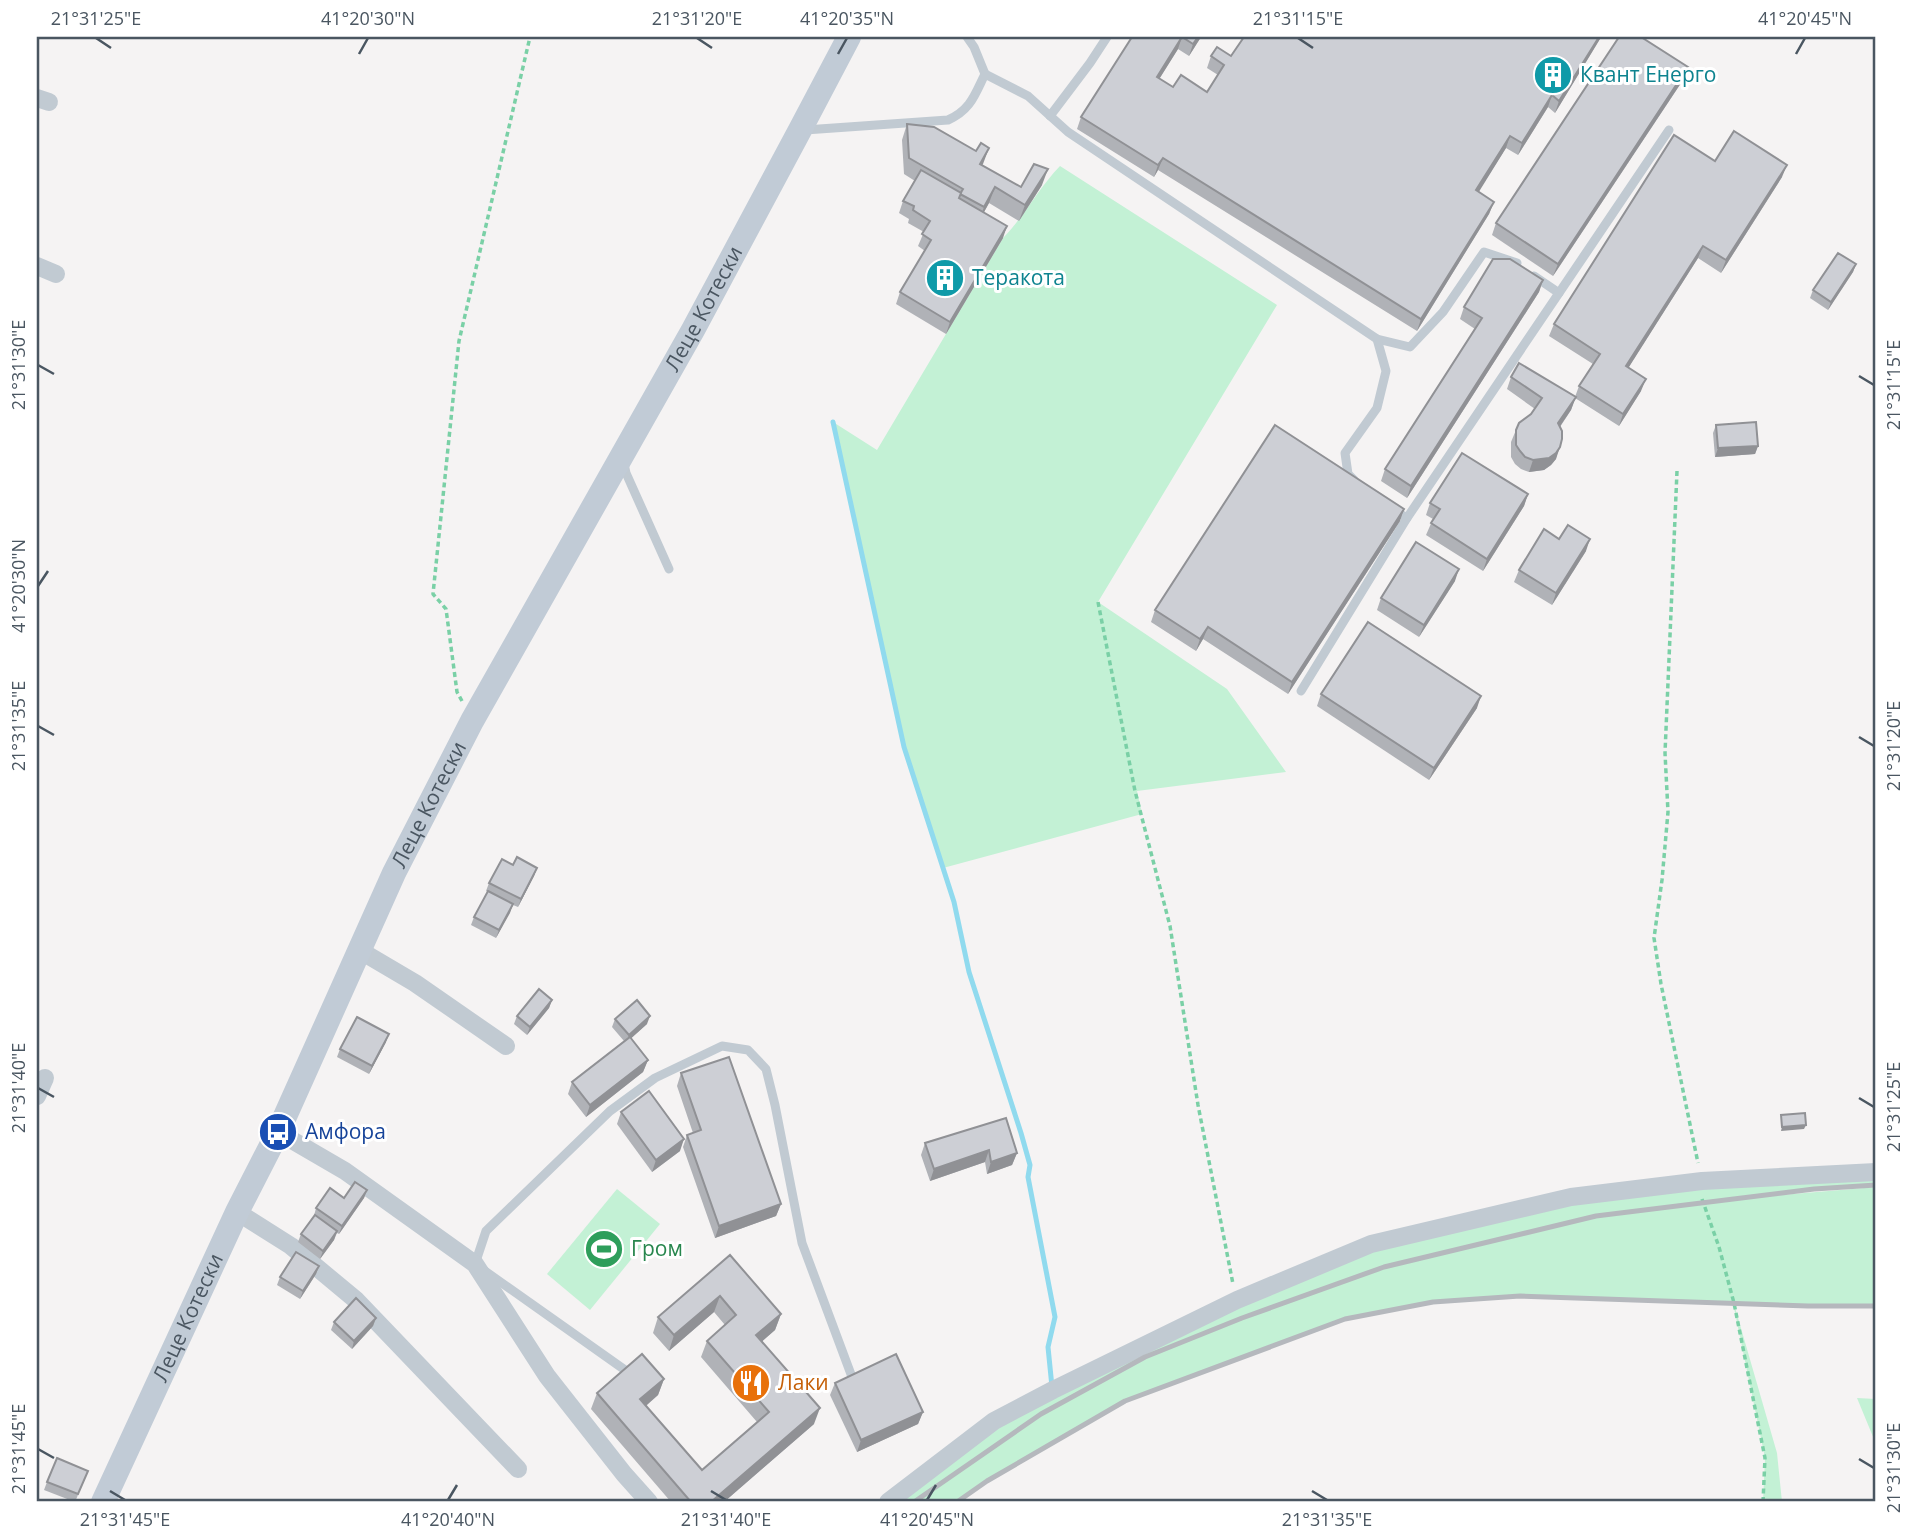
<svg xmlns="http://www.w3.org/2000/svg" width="1913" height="1539" font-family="'Open Sans',sans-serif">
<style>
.green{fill:#c3f1d5}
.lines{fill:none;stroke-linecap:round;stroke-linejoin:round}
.stream{stroke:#90daee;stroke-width:5}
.path{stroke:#7ad0a6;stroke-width:3.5;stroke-dasharray:5 3.5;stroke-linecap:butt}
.lane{stroke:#c1cad2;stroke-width:9}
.street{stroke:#c1cad2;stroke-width:18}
.secondary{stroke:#c1cbd6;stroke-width:24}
.rail{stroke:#b5b8bd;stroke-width:5}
.wall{fill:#b0b2b7}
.shaded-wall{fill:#909195}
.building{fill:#cdcfd5;stroke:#909195;stroke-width:2}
.ticks{fill:none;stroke:#4a5661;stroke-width:2.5}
.labels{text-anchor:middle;stroke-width:6;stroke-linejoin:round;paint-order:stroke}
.culture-label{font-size:21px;fill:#0d838f;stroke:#fff;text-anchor:start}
.street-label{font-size:21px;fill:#4a5661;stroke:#fff}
.transit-label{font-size:21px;fill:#164399;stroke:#fff;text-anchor:start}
.leisure-label{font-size:21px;fill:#27864d;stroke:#fff;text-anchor:start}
.food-label{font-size:21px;fill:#c56008;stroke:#fff;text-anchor:start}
.neatline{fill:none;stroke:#4a5661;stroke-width:2.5}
.ticks-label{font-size:18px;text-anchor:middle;fill:#4a5661}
</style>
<rect width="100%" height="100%" fill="#f5f3f3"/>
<g class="green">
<path d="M1060,166l217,139 -179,297 129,87 59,83 -149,19 5,23 -199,54 -39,-121 -71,-325 44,28 126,-212c22,-23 35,-49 57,-72z"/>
<polygon points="1876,1172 1876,1185 1814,1189 1735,1199 1876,1187 1876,1306 1808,1306 1734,1304 1777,1453 1782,1502 1763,1502 1765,1458 1733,1303 1520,1296 1433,1302 1345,1319 1125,1401 987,1481 957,1502 888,1502 994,1421 1371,1244 1571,1197"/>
<polygon points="617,1189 660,1224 590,1310 547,1274"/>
<polygon points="1857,1398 1876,1399 1876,1444"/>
</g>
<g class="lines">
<polyline class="stream" points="833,422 904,747 954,902 969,972 1021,1133 1030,1165 1028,1177 1055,1317 1048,1347 1052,1387"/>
<g class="path">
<polyline points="1677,471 1665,753 1668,812 1662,880 1654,938 1661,984 1698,1163"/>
<polyline points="1098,602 1135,791 1170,926 1198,1105 1233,1284"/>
<polyline points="462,701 457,692 446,609 433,594 459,341 530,37"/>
<polyline points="1702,1199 1719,1247 1734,1303 1765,1458 1763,1502"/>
</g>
<g class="lane">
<polyline points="985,74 1028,96 1068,132 1377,339 1410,347 1443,312 1484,252 1517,263"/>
<polyline points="1050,116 1090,63 1107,37"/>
<path d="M805,130l143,-10c23,-10 27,-26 37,-46l-11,-27 -7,-10"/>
<polyline points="1534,276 1559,293 1669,130"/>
<polyline points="624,464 626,473 669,569"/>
<polyline points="1354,480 1348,474 1345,453 1377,408 1386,371 1377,339"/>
<polyline points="1392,509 1407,518 1559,293"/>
<polyline points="1301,691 1407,518"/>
<polyline points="625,1370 475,1264 486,1231 610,1111 655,1078 722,1046 748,1050 766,1069 775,1105 802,1243 852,1377"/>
</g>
<g class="street">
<polyline points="37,98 49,102"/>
<polyline points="37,266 56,274"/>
<polyline points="359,950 415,983 506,1046"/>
<polyline points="37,1096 45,1078"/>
<polyline points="278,1132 345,1171 475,1264 547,1376 624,1474 649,1502"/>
<polyline points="237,1212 291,1246 356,1300 518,1469"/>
<polyline points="888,1502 994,1421 1053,1390 1237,1300 1371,1244 1571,1197 1702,1181 1876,1172"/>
</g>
<path class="secondary" id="s1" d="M103,1502l134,-290 41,-80 116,-259 78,-152 221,-391 107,-200 49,-93"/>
<g class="rail">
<polyline points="914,1502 1041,1414 1145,1357 1242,1318 1384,1267 1596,1216 1814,1189 1876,1185"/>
<polyline points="957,1502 987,1481 1125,1401 1345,1319 1433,1302 1520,1296 1808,1306 1876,1306"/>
</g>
</g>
<g class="wall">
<polygon points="1132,37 1201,37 1189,56 1178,49 1159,79 1173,87 1207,92 1218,75 1207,68 1211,56 1231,56 1244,37 1601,37 1555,113 1548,107 1518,155 1506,148 1478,192 1494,202 1489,214 1417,331 1158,170 1154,177 1077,129 1081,117"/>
<polygon points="1688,67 1683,80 1553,276 1492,235 1496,223"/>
<polygon points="907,124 1021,187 1042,185 1019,221 989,203 984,212 1003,238 946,334 896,304 900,292 925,251 918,246 924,232 908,223 909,219 899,213 903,201 915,181 904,174 902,140"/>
<polygon points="1715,161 1782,177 1721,273 1698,258 1628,368 1641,391 1619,426 1575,398 1571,410 1560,427 1556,459 1551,465 1544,470 1529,472 1521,469 1515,464 1511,457 1511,442 1516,430 1535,409 1507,389 1511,377 1575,397 1579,386 1593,364 1549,336 1554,324"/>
<polygon points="1856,264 1853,272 1828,310 1810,298 1813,290"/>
<polygon points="1543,280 1539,292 1407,498 1381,481 1385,469 1475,329 1460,319 1464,307"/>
<polygon points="1716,425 1758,446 1755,454 1715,457 1713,433"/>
<polygon points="1528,494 1524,506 1483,571 1426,535 1433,519 1426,515 1430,503"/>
<polygon points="1400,521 1288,694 1203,639 1196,651 1151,622 1155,610"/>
<polygon points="1559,539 1586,551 1552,605 1514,582 1519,570"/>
<polygon points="1455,581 1419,637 1377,610 1381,598"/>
<polygon points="1321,694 1477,708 1429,780 1317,706"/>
<polygon points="513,865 537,868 534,876 518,907 513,905 496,938 471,925 474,917 502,899 486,891 489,883"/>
<polygon points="552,1000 549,1008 527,1035 514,1024 517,1016"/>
<polygon points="615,1019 647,1024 631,1038 648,1060 643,1072 586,1117 568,1094 572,1082 624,1041 612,1027"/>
<polygon points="386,1042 369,1074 337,1057 340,1049"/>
<polygon points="681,1073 781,1204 776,1216 715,1238 683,1147 687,1135 693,1133 677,1086"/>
<polygon points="621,1112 680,1151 652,1172 617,1124"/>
<polygon points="925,1143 1017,1153 1012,1165 987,1174 985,1162 930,1181 921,1155"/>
<polygon points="367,1190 364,1198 339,1234 337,1233 334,1240 320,1259 298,1242 301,1234 314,1216 316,1208"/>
<polygon points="730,1255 781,1314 775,1330 762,1341 814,1424 724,1502 671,1502 591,1409 597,1393 664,1379 658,1395 646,1406 702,1470 757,1422 701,1357 707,1341 725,1325 714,1312 669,1351 653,1333 658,1317"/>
<polygon points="319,1266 316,1274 300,1299 277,1285 280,1277"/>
<polygon points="376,1318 373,1326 352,1349 331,1330 334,1322"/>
<polygon points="835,1383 923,1412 918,1424 857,1452 830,1395"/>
<polygon points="88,1471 75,1502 44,1490 47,1482"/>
</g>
<g class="shaded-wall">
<polygon points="1182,37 1178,49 1153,89 1157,77"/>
<polygon points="1198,37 1201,37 1189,56 1193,44"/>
<polygon points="1599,37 1601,37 1600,39 1555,113 1559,101"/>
<polygon points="1688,67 1683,80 1553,276 1558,264"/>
<polygon points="1552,95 1548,107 1518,155 1522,143"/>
<polygon points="1510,136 1506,148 1472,203 1476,190"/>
<polygon points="989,148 983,164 974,179 980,164"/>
<polygon points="1163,158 1158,170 1154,177 1158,165"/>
<polygon points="1787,165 1782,177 1721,273 1726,260"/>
<polygon points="1048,169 1042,185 1019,221 1025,205"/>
<polygon points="995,187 989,203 978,223 984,207"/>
<polygon points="1494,202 1489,214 1417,331 1421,319"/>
<polygon points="1007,226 1003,238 946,334 950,322"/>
<polygon points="1703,246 1698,258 1622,378 1626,366"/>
<polygon points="1856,264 1853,272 1828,310 1831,302"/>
<polygon points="1543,280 1539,292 1407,498 1411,486"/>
<polygon points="1646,379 1641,391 1619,426 1623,414"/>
<polygon points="1576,397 1571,410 1554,435 1558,423"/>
<polygon points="1758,446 1755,454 1715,457 1718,448"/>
<polygon points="1560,447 1556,459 1551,465 1544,470 1529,472 1533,460"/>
<polygon points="1528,494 1524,506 1483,571 1487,559"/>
<polygon points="1404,509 1400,521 1288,694 1292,682"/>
<polygon points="1590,539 1586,551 1552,605 1556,593"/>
<polygon points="1459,569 1455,581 1419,637 1424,625"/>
<polygon points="1208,627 1203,639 1196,651 1200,639"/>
<polygon points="1481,696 1477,708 1429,780 1434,768"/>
<polygon points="537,868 534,876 518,907 521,899"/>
<polygon points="513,904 510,913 496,938 499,930"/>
<polygon points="552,1000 549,1008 527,1035 530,1027"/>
<polygon points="650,1016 647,1024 626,1043 629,1035"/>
<polygon points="389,1034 386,1042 369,1074 372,1066"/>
<polygon points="648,1060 643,1072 586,1117 590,1105"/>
<polygon points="1806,1125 1804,1129 1781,1131 1782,1127"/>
<polygon points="684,1139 680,1151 652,1172 656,1160"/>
<polygon points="989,1150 985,1162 930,1181 934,1169"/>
<polygon points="1017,1153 1012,1165 987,1174 991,1162"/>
<polygon points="367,1190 364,1198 339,1234 342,1226"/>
<polygon points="781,1204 776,1216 715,1238 719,1226"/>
<polygon points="337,1231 334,1240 320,1259 323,1251"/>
<polygon points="319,1266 316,1274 300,1299 303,1291"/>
<polygon points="720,1296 714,1312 669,1351 674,1335"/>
<polygon points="781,1314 775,1330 751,1351 756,1335"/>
<polygon points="376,1318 373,1326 352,1349 354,1341"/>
<polygon points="664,1379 658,1395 635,1415 640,1399"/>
<polygon points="820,1408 814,1424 724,1502 711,1502"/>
<polygon points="923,1412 918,1424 857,1452 861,1440"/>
</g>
<g class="building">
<polygon points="1132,37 1198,37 1193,44 1182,37 1157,77 1173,87 1181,75 1207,92 1224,65 1211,56 1217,47 1231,56 1244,37 1599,37 1559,101 1552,95 1522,143 1510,136 1476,190 1494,202 1421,319 1163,158 1158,165 1081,117"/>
<polygon points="1619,37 1641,37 1688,67 1558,264 1496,223"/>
<polygon points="907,124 934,127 976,151 981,143 989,148 980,164 1021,187 1034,164 1048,169 1025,205 995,187 984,207 960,194 963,189 909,158"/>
<polygon points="1734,131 1787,165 1726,260 1703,246 1626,366 1646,379 1623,414 1579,386 1600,354 1554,324 1674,135 1715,161"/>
<polygon points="921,170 961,193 959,198 1007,226 950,322 900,292 931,240 922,234 930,221 913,210 914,206 903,201"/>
<polygon points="1838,253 1856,264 1831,302 1813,290"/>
<polygon points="1493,259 1510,259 1543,280 1411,486 1385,469 1482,318 1464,307"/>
<polygon points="1519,363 1576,397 1558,423 1562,431 1562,439 1560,447 1556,453 1549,458 1533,460 1525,457 1520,451 1516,445 1516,430 1519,423 1531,414 1542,398 1511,377"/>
<polygon points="1756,422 1758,446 1718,448 1716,425"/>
<polygon points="1275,425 1404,509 1292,682 1208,627 1200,639 1155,610"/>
<polygon points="1462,453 1528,494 1487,559 1431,523 1440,509 1430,503"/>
<polygon points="1568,525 1590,539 1556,593 1519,570 1544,529 1559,539"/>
<polygon points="1416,542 1459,569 1424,625 1381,598"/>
<polygon points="1368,622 1481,696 1434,768 1321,694"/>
<polygon points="517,857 537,868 521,899 489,883 502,859 513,865"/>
<polygon points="488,891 513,904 499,930 474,917"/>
<polygon points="539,989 552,1000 530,1027 517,1016"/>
<polygon points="637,1000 650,1016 629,1035 615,1019"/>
<polygon points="357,1017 389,1034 372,1066 340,1049"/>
<polygon points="630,1037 648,1060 590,1105 572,1082"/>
<polygon points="729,1057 781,1204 719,1226 687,1135 701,1130 681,1073"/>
<polygon points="649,1091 684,1139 656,1160 621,1112"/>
<polygon points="1805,1113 1806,1125 1782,1127 1781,1115"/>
<polygon points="1006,1118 1017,1153 991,1162 989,1150 934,1169 925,1143"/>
<polygon points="355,1182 367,1190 342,1226 316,1208 330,1188 344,1198"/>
<polygon points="315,1215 337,1231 323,1251 301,1234"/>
<polygon points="296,1252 319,1266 303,1291 280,1277"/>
<polygon points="730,1255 781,1314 756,1335 820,1408 711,1502 691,1502 597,1393 642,1354 664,1379 640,1399 702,1470 769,1412 707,1341 736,1315 720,1296 674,1335 658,1317"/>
<polygon points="356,1298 376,1318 354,1341 334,1322"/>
<polygon points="896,1354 923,1412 861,1440 835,1383"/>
<polygon points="57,1458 88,1471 78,1494 47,1482"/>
</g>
<path class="ticks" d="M96,38l15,10M697,38l15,10M1298,38l15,10M359,54l9,-16M838,54l9,-16M1796,54l9,-16M38,365l16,9M1859,376l15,9M38,586l10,-15M38,726l16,9M1859,737l15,9M38,1088l16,9M1859,1098l15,9M38,1449l16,9M1859,1459l15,9M110,1491l15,9M711,1491l15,9M1312,1491l15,9M448,1500l9,-15M927,1500l9,-15"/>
<defs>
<g id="building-disc" transform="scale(2.0125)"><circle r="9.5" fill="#0f9aa8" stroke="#fff"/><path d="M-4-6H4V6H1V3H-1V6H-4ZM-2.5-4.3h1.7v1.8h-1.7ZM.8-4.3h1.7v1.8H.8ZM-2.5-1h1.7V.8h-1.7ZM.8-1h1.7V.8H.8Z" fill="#fff"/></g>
<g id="bus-disc" transform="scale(2.0125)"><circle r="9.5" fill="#1a4fb4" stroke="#fff"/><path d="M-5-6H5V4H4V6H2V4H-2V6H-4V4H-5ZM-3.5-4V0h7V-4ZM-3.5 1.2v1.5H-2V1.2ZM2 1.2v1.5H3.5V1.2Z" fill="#fff"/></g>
<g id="stadium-disc" transform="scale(2.0125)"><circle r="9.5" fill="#2e9e5b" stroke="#fff"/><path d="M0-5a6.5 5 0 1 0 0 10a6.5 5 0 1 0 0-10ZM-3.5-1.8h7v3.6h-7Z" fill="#fff"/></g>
<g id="restaurant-disc" transform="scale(2.0125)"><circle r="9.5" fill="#e8710a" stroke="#fff"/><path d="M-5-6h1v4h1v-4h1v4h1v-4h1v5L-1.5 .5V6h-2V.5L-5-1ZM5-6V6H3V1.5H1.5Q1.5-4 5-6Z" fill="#fff"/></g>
</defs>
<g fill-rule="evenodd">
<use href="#building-disc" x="1553" y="75"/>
<use href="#building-disc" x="945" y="278"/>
<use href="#bus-disc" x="278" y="1132"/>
<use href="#stadium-disc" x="604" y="1249"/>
<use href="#restaurant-disc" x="751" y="1383"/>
</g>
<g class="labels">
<g class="culture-label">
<text x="1580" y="82">Квант Енерго</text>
<text x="972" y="285">Теракота</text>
</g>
<g class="street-label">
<text dy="7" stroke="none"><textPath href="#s1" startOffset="1337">Леце Котески</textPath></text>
<text dy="7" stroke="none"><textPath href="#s1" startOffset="770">Леце Котески</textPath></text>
<text dy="7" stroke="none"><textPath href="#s1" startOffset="203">Леце Котески</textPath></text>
</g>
<g class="transit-label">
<text x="305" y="1139">Амфора</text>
</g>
<g class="leisure-label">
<text x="631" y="1256">Гром</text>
</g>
<g class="food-label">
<text x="778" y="1390">Лаки</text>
</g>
</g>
<rect width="1913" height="1539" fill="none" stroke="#ffffff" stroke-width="77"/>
<rect x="38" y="38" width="1836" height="1462" class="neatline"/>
<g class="ticks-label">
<text x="96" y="25">21°31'25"E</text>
<text x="368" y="25">41°20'30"N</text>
<text x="697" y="25">21°31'20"E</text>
<text x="847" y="25">41°20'35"N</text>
<text x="1298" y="25">21°31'15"E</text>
<text x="1805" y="25">41°20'45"N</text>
<text transform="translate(19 365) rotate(-90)" y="6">21°31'30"E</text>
<text transform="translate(1894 385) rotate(-90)" y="6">21°31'15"E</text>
<text transform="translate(19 586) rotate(-90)" y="6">41°20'30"N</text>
<text transform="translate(19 726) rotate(-90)" y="6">21°31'35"E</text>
<text transform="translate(1894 746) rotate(-90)" y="6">21°31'20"E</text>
<text transform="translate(19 1088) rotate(-90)" y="6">21°31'40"E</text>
<text transform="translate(1894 1107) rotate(-90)" y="6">21°31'25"E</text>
<text transform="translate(19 1449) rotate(-90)" y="6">21°31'45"E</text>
<text transform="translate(1894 1468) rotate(-90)" y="6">21°31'30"E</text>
<text x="125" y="1526">21°31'45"E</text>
<text x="448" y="1526">41°20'40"N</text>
<text x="726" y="1526">21°31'40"E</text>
<text x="927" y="1526">41°20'45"N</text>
<text x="1327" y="1526">21°31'35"E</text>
</g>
</svg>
